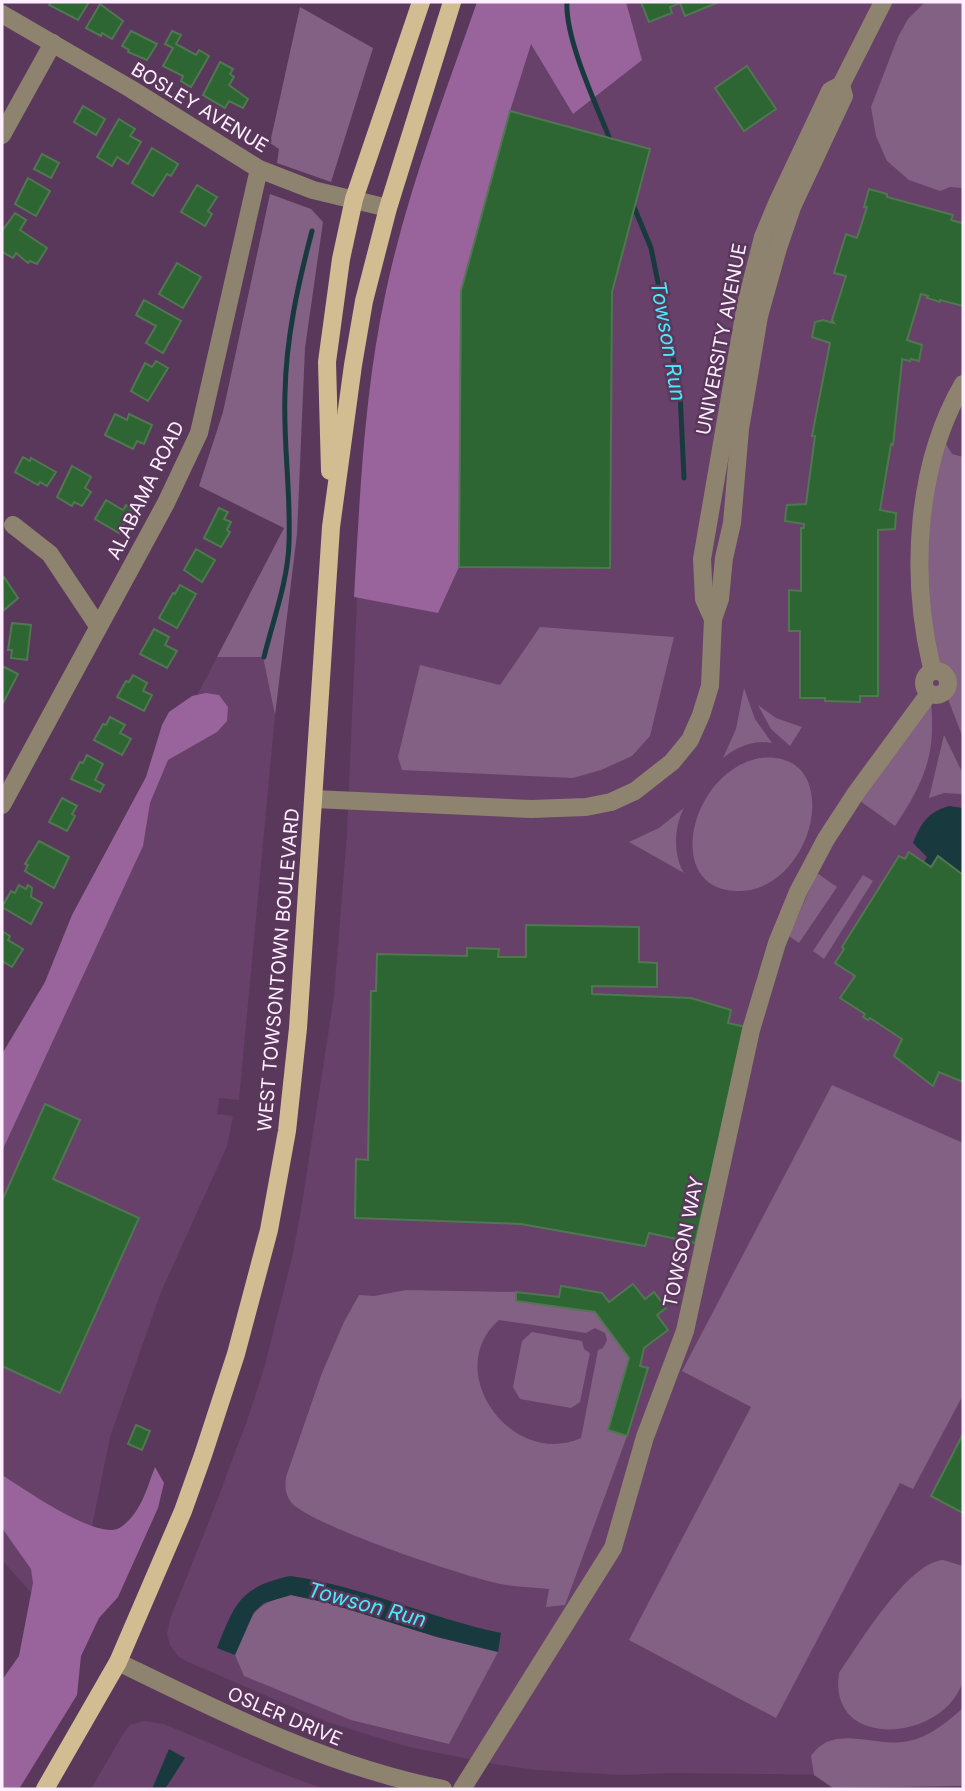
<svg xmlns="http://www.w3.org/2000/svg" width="965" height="1791" font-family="Inter,sans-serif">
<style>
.built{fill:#674169}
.green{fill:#836184;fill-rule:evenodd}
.forest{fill:#98649b}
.water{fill:#183a3e}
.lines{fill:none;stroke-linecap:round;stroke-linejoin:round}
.stream{stroke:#183a3e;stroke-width:5}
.building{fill:#2d6632;stroke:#517752;stroke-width:2}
.minor{stroke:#8d836e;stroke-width:18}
.major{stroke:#d2bd93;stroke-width:18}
.labels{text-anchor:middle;stroke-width:5;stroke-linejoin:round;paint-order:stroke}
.street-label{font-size:19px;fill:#fef;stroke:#5a385b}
.water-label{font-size:21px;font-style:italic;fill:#48eafb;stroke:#5a385b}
</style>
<rect width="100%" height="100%" fill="#5a385b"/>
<g class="built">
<polygon points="480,2 963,2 963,1776 670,1773 622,1775 536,1770 494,1764 409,1747 327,1722 188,1662 179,1657 170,1645 167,1634 170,1619 212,1514 248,1418 265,1365 292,1258 302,1204 334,996 347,834 361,506"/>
<polygon points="217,657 263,657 275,715 239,1100 219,1098 217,1114 233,1116 227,1146 161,1292 110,1437 70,1636 2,1560 2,1072"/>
<polygon points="143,1721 164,1724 278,1772 324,1789 91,1789 123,1734 130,1725"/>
</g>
<g class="green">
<polygon points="925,2 963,2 963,188 950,187 940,191 909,180 887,161 876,136 871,107 898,37 908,19"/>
<polygon points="300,7 373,48 331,182 277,163 279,149 270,143"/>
<polygon points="270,194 311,209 323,222 305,348 297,534 275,715 263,657 217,657 284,528 199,486 223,412"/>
<path d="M946,444l6,10 11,3v281l-15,-39c13,-14 7,-32 -11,-36 -3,-28 -9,-57 -10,-86 -3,-44 5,-91 19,-133z"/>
<polygon points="540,627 674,637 650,736 632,756 601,770 573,778 402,770 398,757 420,665 500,685"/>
<path d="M744,688l11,31 17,24c-17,-4 -36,4 -49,15l13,-29z"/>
<path d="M931,702c5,54 -7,80 -36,124l-35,-25z"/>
<polygon points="758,705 776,718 802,727 790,746 771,729"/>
<polygon points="944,735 963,774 963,794 944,793 929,798"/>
<path d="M760,758c88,-10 55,137 -25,133 -72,-3 -45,-120 25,-133z"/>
<path d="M684,808c-10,18 -11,47 0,65l-55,-31 30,-14z"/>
<polygon points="817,873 837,887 799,943 789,936"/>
<polygon points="863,875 873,881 824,959 813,951"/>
<polygon points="832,1085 963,1143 963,1395 913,1489 900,1483 776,1718 629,1640 751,1407 682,1371"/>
<path d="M406,1290l110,2 1,9 78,11 34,46 -20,72 18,6 -62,169 -19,2 3,-18c-16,-2 -32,-2 -48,-5 -33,-6 -194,-60 -210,-82 -6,-8 -6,-16 -5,-25l36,-104 22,-51 15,-27 15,1zM499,1320l87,13 9,-5 10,5 2,7 -4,8 -5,2 -17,88c-70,31 -140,-68 -82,-118z"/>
<polygon points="532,1332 582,1341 584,1349 590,1353 580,1402 571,1408 520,1399 513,1387 522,1341"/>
<path d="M943,1560l20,6c0,27 0,55 0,82 0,9 2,23 0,32 -16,61 -136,73 -124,-7 21,-30 68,-110 104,-113z"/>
<path d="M291,1595l37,8 109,34 61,15 -49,92 -98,-24 -107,-44 -9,-21c14,-36 15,-51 56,-60z"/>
<path d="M963,1708v78l-130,2 -19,-13 -3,-19c22,-32 59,-10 91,-14 24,-2 44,-19 61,-34z"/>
</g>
<g class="forest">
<path d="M477,2h149l16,58 -69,54 -42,-70 -21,67 -49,180 -2,276 -21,46 -84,-16c6,-102 10,-205 32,-306 21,-99 58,-194 91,-289z"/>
<polygon points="206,693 219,695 228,707 227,721 217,732 168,760 150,803 143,846 2,1151 2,1054 45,982 72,915 146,777 162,725 169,712 192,696"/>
<path d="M155,1467l9,16 -6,25 -40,89 -19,21 -18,38 -4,39 -58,94h-17v-109l17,-24 14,-73 -2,-14 -29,-41v-53c21,13 98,68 119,52 20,-14 26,-39 34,-60z"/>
</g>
<g class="water">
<path d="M949,806l14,2v67l-25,-19 -7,11 -7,-5 3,-5 -14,-14c8,-20 15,-31 36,-37z"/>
<path d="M290,1576c72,10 140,42 211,57l-3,19 -61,-15 -109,-34 -37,-8 -27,8 -10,9 -19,43 -18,-7c18,-45 23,-61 73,-72z"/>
<polygon points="169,1749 185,1758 165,1789 152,1789"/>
</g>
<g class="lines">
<g class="stream">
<path d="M567,2c-2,36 28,100 42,135"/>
<polyline points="634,207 651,248 680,392 684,478"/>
<path d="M264,657c9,-37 24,-76 25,-114 2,-50 -6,-100 -4,-150 1,-55 13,-109 27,-162"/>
</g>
</g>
<g class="building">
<polygon points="51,2 89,2 78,20 49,5"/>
<polygon points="641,2 716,2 717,3 685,16 680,3 670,7 672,13 649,22"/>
<polygon points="100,4 123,21 112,39 102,33 101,36 86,28"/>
<polygon points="131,31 157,44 147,60 128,52 129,50 122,46"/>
<polygon points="172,31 181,35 176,44 196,55 199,50 209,56 191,87 181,81 183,76 163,66 173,48 165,44"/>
<polygon points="220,62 233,69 230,74 234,77 229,85 248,99 243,108 229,101 225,108 203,95"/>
<polygon points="747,66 776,109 744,131 715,88"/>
<polygon points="83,106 105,119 96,135 74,122"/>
<polygon points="510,111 650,149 612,292 610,568 459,567 461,291"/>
<polygon points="119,119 135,129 130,136 141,142 128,164 117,157 112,166 97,157"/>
<polygon points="152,148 178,164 171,176 167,174 153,196 132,183"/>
<polygon points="42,154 59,163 51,178 34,169"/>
<polygon points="28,178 50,191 36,216 15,204"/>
<polygon points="197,185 217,197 208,211 212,214 205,226 181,212"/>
<polygon points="869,189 887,194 887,197 953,215 951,220 962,223 963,220 963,306 940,300 940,302 927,298 928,296 921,294 907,340 922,345 919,361 911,359 910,361 902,359 902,361 893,445 891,444 880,510 896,513 895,529 878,530 878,696 860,696 860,702 825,701 825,698 800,698 800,631 789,631 789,590 801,591 801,528 804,528 804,524 785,521 786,510 787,505 806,504 815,436 812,436 830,343 812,337 815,322 823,320 834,323 832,320 846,276 834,273 846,234 857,238 867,207 864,207"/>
<polygon points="15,213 26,220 20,230 47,248 37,264 30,261 28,263 16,253 13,258 2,252 2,231"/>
<polygon points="177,263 201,277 183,308 159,294"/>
<polygon points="144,300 181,321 163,353 146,343 156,326 136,315"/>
<polygon points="156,361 168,368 148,401 131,391 145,363 152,367"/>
<polygon points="115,414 127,420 129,414 152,425 144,444 137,441 133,449 105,435"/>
<polygon points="23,457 30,461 31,458 56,472 47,486 40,482 38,485 15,472"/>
<polygon points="72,466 91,477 85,488 91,492 82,506 74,502 72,506 57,497"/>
<polygon points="106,500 123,510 126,505 132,509 119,533 95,519"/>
<polygon points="219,508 228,512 224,519 231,522 227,530 230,532 221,547 204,538"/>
<polygon points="196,549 215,560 202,582 184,570"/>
<polygon points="4,577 18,598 3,611 2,580"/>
<polygon points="180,585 196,594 177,628 159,618 173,593 175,594"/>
<polygon points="12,623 31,625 27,660 11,658 12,650 8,650"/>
<polygon points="154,629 169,637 165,645 177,651 167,668 140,654"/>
<polygon points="2,666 18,674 2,705"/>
<polygon points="133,675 147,683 143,691 152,695 144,711 117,697 126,681 129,682"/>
<polygon points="110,717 125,725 120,733 131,739 122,755 94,740 103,724 106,725"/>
<polygon points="87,755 103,764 95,780 104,785 100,792 71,779 80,762 83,763"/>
<polygon points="62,798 77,806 72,814 75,816 67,831 49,822"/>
<polygon points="39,841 69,857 54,888 25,871 28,865 25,864"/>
<polygon points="909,852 931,867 938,856 963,875 963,1082 939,1072 933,1086 894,1056 902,1039 870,1018 868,1020 863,1017 865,1014 840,998 855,976 835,963 844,949 842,947 899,856 905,859"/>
<polygon points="19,885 26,889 28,885 32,888 31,897 42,903 31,924 2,907 11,891 15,893"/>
<polygon points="526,925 639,927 639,962 657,963 657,987 592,986 592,994 691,998 731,1010 728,1023 746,1027 695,1243 649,1233 645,1246 521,1224 355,1218 356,1159 368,1160 371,991 376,991 377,954 467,956 467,948 499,949 498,957 526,957"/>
<polygon points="2,931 10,936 8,940 23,949 12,967 2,961"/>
<polygon points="45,1104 80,1120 53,1179 139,1218 60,1393 2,1366 2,1201"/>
<polygon points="633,1284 645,1299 654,1292 666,1308 657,1315 668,1330 644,1348 640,1366 648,1368 627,1436 608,1430 629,1358 595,1312 516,1301 516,1292 559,1297 561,1286 602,1293 609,1302"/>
<polygon points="136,1425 150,1431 142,1450 128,1444"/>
<polygon points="963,1434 963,1513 931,1496"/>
</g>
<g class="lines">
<g class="minor">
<polyline points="2,14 131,89 259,169 313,190 388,208"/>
<polyline points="2,135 53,43"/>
<polyline points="13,525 50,554 98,626"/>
<polyline points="713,619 704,599 702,559 746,304 763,237 778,201 830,91 841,85 883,2"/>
<path d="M931,664c-21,-90 -15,-199 32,-280"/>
<circle cx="936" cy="683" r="12"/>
<polyline points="314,799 531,809 586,807 611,802 635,791 672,762 690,740 701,715 710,686 713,619 720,599 724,558 732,523 740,429 759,316 778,248 792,207 844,96 841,85"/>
<polyline points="2,805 166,503 199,433 259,169"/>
<path d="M118,1662c105,51 209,104 325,127"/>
<polyline points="462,1789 613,1548 645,1437 685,1331 751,1030 777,943 798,892 826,839 856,793 925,699"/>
</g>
<g class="major">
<polyline points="330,471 327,362 341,259 354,199 421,2"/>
<polyline points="45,1789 118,1662 183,1511 203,1455 236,1354 269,1230 287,1131 298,1028 331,527 353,365 364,301 388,208 452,2"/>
</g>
</g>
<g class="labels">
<g class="street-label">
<text transform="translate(200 107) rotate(31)" y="7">BOSLEY AVENUE</text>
<text transform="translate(721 339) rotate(-79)" y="7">UNIVERSITY AVENUE</text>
<text transform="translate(145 490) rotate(-64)" y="7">ALABAMA ROAD</text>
<text transform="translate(278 970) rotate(-85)" y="7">WEST TOWSONTOWN BOULEVARD</text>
<text transform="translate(683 1242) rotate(-78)" y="7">TOWSON WAY</text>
<text transform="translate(285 1716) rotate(23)" y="7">OSLER DRIVE</text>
</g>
<g class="water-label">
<text transform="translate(668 341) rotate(80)" y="7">Towson Run</text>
<text transform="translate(367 1605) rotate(15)" y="7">Towson Run</text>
</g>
</g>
<rect width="965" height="1791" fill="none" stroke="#ffeeff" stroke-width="7"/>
</svg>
